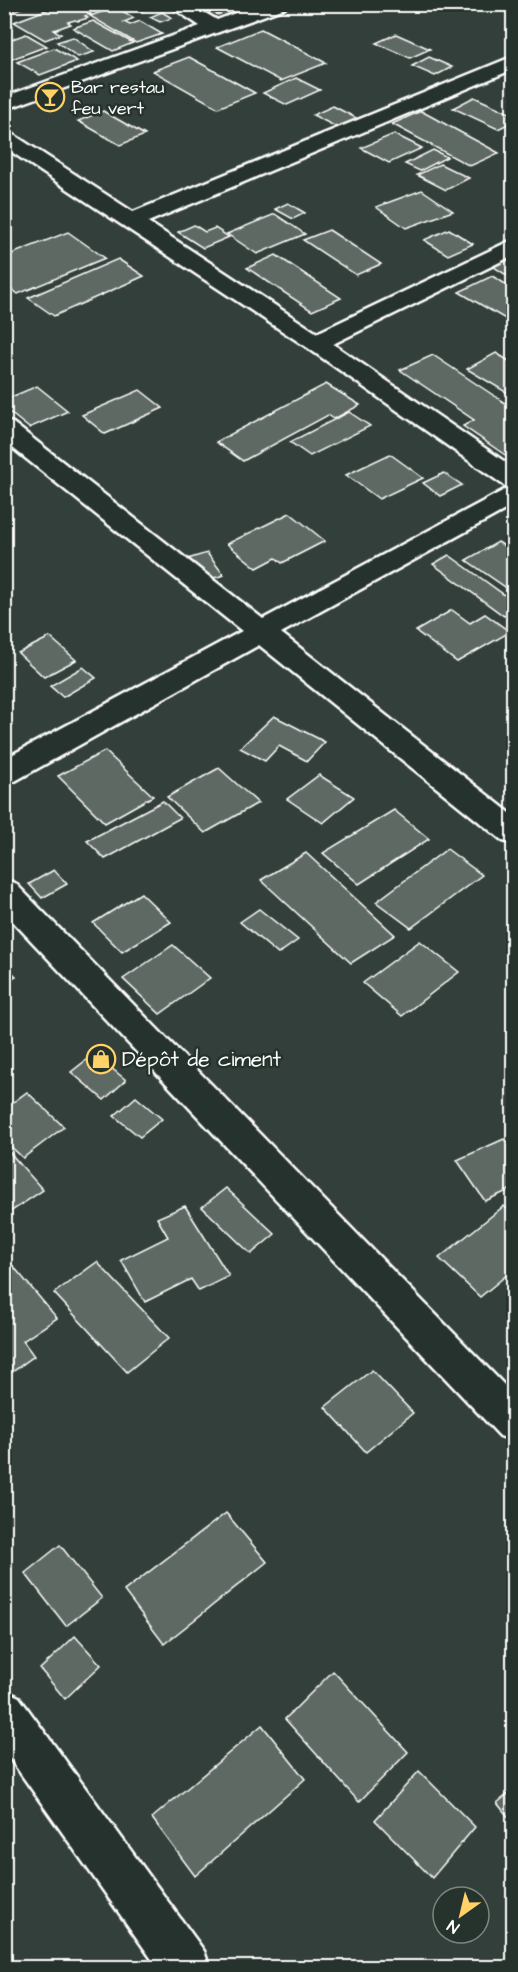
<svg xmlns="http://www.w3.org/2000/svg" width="518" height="1972" font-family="'Architects Daughter',sans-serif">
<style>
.building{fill:#5f6964;stroke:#fff;stroke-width:1.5}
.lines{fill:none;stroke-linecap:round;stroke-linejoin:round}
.minor-casing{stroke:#fff;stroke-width:5}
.minor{fill:#26332d;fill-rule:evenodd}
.labels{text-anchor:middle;stroke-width:5;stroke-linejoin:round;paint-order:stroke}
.far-poi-label{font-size:18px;fill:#fff;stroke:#26332d;text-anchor:start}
.poi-label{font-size:21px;fill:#fff;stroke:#26332d;text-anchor:start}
</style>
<rect width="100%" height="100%" fill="#333f3a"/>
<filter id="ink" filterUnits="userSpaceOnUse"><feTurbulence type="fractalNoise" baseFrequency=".0167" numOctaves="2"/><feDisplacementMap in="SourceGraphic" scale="12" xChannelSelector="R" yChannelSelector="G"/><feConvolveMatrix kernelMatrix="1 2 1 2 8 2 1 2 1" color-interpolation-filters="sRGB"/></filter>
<g filter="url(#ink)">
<g class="building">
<polygon points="4,4 32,4 7,13 4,11"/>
<polygon points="62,4 74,4 91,14 85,16 88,18 78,21 75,20 68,22 71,24 54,30 61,34 45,40 14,22"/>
<polygon points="127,4 150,4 154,6 140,12"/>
<polygon points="198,4 223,4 233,9 218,15"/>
<polygon points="116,7 134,18 124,22 130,25 140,21 162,34 136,43 90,16"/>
<polygon points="162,12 172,18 160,22 150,17"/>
<polygon points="93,21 133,43 113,51 73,28"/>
<polygon points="261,29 326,63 281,81 217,47"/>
<polygon points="26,34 47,46 4,62 4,42"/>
<polygon points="396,34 430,49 410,58 376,43"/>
<polygon points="73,37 94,52 78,57 57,42"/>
<polygon points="54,48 77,61 40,75 17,62"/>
<polygon points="189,57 255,93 218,108 153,71"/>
<polygon points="429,57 452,67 435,76 412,66"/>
<polygon points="296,78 320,90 287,105 263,93"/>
<polygon points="474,97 514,115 514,121 498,129 453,108"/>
<polygon points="333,106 358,119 338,128 313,115"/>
<polygon points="103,111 145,135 120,145 78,121"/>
<polygon points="421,111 499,153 470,166 392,124"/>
<polygon points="394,134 422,148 389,163 361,148"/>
<polygon points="433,150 447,157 420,171 405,164"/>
<polygon points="440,164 469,178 446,190 417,175"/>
<polygon points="422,190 453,211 406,228 376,207"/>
<polygon points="288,203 305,213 293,219 275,209"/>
<polygon points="275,214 305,234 257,254 227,234"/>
<polygon points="194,225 205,232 215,228 229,237 203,248 178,232"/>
<polygon points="449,229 473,244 448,255 424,240"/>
<polygon points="329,230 381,264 356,275 303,240"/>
<polygon points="68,232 105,258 18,294 4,284 4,257"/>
<polygon points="276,255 341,298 312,311 247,268"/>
<polygon points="503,255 514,261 514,280 486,262"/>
<polygon points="118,259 144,276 54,316 28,298"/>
<polygon points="492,276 514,289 514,324 459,292"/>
<polygon points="496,353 514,364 514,392 509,394 467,369"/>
<polygon points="433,355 505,403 509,401 514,404 514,454 508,457 463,426 474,420 400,370"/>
<polygon points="326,384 360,405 334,419 328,415 243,461 216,442"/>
<polygon points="37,386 68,411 29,428 4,408 4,400"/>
<polygon points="140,390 163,408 105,434 82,415"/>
<polygon points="349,412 370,426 310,456 290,442"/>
<polygon points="390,454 423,478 379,499 346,475"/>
<polygon points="444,473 462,485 440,496 423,483"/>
<polygon points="290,513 325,541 282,563 276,558 257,568 227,544"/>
<polygon points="498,542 514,552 514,593 466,560"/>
<polygon points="207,553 224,575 184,587 168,565"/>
<polygon points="449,555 514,602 514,610 504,616 433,564"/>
<polygon points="452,610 470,623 485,614 510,632 457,662 416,631"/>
<polygon points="50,637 76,660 44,677 18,653"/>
<polygon points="83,667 96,678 63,697 50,686"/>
<polygon points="274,716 325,742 307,761 279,746 265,761 240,748"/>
<polygon points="105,751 153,796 105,823 58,776"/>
<polygon points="219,768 258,803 205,833 167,797"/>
<polygon points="319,775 354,797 323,823 287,799"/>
<polygon points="163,801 180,818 105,859 87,841"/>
<polygon points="394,810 429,839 359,884 323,853"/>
<polygon points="447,849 482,875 411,928 376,902"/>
<polygon points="306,853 395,935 351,963 261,880"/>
<polygon points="54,870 67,884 42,898 29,884"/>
<polygon points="141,893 171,922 122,952 93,923"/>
<polygon points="259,909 298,940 278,954 240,922"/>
<polygon points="420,941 459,972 402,1016 363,983"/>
<polygon points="173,945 210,978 160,1014 123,979"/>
<polygon points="4,964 16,976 4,983"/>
<polygon points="94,1054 126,1080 104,1100 71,1072"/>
<polygon points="27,1092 64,1127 23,1158 4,1140 4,1109"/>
<polygon points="136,1097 162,1119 140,1137 114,1116"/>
<polygon points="504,1139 514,1152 514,1188 485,1201 457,1160"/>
<polygon points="4,1146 43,1190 4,1216"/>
<polygon points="226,1188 275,1234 251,1254 202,1207"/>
<polygon points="185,1206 229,1276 199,1291 191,1279 145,1302 121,1260 168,1237 157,1218"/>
<polygon points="504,1206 514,1215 514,1269 480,1297 439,1258"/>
<polygon points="8,1260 57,1318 23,1341 34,1356 4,1378 4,1263"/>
<polygon points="97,1262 169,1338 127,1372 54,1293"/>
<polygon points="372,1370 413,1413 366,1452 325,1407"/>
<polygon points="226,1513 267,1562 164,1644 124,1591"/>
<polygon points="60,1545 102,1598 66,1626 25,1573"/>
<polygon points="75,1636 101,1665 65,1699 40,1669"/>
<polygon points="333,1671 408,1752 359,1802 285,1719"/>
<polygon points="262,1725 305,1779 195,1876 152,1818"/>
<polygon points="419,1771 475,1827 432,1878 375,1820"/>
<polygon points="514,1789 514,1824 497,1803"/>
</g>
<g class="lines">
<g class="minor-casing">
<g id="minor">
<polygon points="167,4 190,4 217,20 259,4 287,4 285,8 4,110 4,97 200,26"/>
<polygon points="514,56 514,69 148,222 317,333 514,239 514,255 333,344 514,468 514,505 281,633 514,816 514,844 503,841 259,645 15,781 4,784 4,759 242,631 4,441 4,421 13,423 263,619 510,487 505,486 308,348 4,147 4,131 11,133 133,212"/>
<polygon points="4,879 15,883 514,1395 514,1441 500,1436 4,912"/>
<polygon points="4,1690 19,1697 204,1951 210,1968 158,1968 4,1750"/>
</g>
</g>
<use href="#minor" class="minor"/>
</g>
</g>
<defs>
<g id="bar-ring" transform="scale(1.5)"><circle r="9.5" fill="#26332d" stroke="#ffd166" stroke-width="1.5"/><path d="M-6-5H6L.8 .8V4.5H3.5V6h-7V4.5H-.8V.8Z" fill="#ffd166"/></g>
<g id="shop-ring" transform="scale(1.5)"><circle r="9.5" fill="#26332d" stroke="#ffd166" stroke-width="1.5"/><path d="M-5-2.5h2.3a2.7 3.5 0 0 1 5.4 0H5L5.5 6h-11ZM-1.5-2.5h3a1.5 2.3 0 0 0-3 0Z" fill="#ffd166"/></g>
</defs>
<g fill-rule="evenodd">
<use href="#bar-ring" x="50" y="97"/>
<use href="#shop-ring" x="101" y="1059"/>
</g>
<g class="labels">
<g class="far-poi-label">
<text x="71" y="93">Bar restau<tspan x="71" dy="21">feu vert</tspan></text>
</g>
<g class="poi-label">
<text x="122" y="1066">Dépôt de ciment</text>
</g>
</g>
<rect width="518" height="1972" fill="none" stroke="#26332d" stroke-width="24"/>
<rect x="12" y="12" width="494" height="1948" fill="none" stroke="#fff" stroke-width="2" filter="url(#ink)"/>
<g transform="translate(461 1915) rotate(214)"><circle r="28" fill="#26332d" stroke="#7d8581" stroke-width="1.5"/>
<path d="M0-4.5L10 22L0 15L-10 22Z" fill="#ffd166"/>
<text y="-9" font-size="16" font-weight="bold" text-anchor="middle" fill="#ffffff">N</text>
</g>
</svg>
